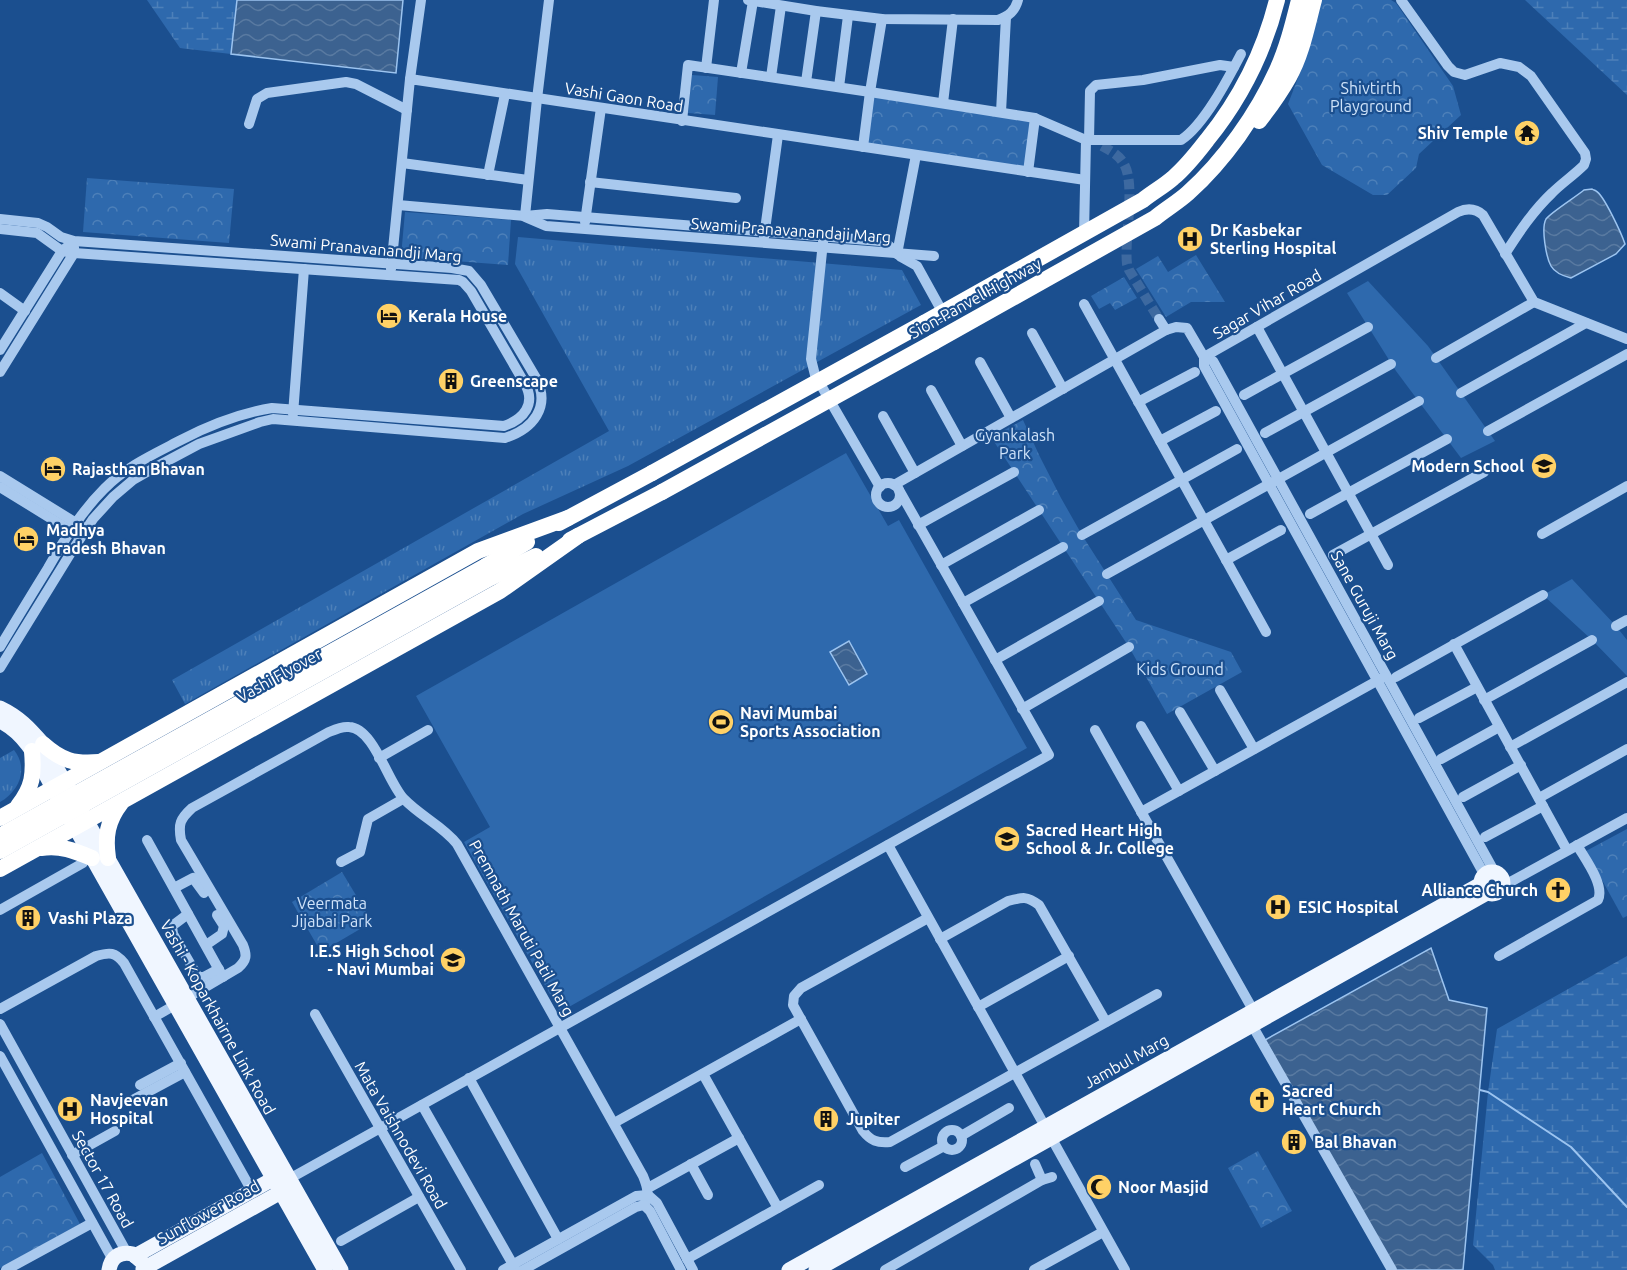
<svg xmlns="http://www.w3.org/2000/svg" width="1627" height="1270" font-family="Ubuntu,sans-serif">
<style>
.grass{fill:url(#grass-tufts)}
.wetland{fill:url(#wetland-marsh)}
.park{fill:url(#park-crowns)}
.garden{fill:#2e69ad}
.water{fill:url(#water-waves);stroke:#9cc4f0;stroke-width:1.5}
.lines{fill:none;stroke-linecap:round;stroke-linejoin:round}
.stream{stroke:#9cc4f0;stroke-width:2}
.minor-tunnel{stroke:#3d69a0;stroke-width:10;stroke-dasharray:10 5;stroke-linecap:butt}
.minor{stroke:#a9c9ee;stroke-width:10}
.major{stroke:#f0f6ff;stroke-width:15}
.highway{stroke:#fff;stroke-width:16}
.highway-bridge{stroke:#fff;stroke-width:16}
.labels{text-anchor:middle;stroke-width:4.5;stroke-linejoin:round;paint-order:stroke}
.park-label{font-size:16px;fill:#cfe3fa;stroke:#1b4f8f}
.street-label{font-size:16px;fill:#fff;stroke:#1b4f8f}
.poi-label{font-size:16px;font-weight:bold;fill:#fff;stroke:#1b4f8f;text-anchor:start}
</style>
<defs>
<pattern id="grass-tufts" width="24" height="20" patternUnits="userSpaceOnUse" patternTransform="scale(1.5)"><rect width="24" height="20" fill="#2e69ad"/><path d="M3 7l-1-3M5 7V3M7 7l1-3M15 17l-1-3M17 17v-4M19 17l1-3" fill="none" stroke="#4d80b9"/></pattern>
<pattern id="wetland-marsh" width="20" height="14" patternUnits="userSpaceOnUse" patternTransform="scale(1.5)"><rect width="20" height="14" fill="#2e69ad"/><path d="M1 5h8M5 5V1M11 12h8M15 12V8" fill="none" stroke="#4d80b9"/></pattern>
<pattern id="park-crowns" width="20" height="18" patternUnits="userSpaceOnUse" patternTransform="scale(1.5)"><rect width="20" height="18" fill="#2e69ad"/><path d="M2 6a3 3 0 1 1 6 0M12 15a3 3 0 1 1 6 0" fill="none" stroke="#4d80b9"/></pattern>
<pattern id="water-waves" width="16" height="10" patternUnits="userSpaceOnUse" patternTransform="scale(1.5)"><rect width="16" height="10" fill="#3c6290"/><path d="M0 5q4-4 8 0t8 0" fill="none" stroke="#597aa1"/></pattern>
</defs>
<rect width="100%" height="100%" fill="#1b4f8f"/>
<g class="grass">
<polygon points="518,237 902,270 921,305 628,466 523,514 185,704 172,680 609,431 515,264"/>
<path d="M14,750c15,19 5,41 -14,52v-44z"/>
</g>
<g class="wetland">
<polygon points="147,0 237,0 231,54 180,48"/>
<polygon points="1525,0 1627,0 1627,95"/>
<polygon points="1627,956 1627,1270 1495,1270 1493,1265 1473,1245 1488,1092 1497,1029"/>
</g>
<g class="park">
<polygon points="1321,0 1391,0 1396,3 1453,86 1461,115 1419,154 1416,168 1387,195 1373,195 1322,165 1288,104 1303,65"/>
<polygon points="692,75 718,77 715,115 688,113"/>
<polygon points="873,96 1031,121 1024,169 868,144"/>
<polygon points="87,178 234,189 229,243 83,232"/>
<polygon points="405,212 511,220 508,265 401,257"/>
<polygon points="1196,255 1225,302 1191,302 1166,317 1136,269 1158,256 1168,272"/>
<polygon points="1124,277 1137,298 1115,310 1110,303 1099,309 1091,296"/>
<polygon points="1023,420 1040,457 1061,498 1082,535 1136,620 1231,652 1242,672 1167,714 1129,647 991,437"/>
<polygon points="1627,829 1627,916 1623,918 1586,851"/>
<polygon points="342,872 372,922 321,952 292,902"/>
<polygon points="1258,1151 1292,1211 1261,1228 1228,1168"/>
<polygon points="42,1153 80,1224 0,1268 0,1177"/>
</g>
<g class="garden">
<polygon points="1368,281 1428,346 1495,441 1461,458 1396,371 1347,293"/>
<polygon points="846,453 888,526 899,520 1027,748 560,1012 464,842 490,827 416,696"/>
<polygon points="1572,579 1616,626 1627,640 1627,676 1592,640 1543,595"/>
</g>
<g class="water">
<polygon points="237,0 403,0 396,73 231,54"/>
<path d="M1592,189c1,1 3,1 4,2 8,4 26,44 29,53l-9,10 -45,24c-8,-2 -16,-5 -20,-12 -5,-9 -10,-38 -5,-47 4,-6 31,-23 38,-29z"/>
<polygon points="849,641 867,674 849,685 830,652"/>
<polygon points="1431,948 1449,1000 1487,1008 1463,1270 1393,1270 1265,1040"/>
</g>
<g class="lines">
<polyline class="stream" points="1480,1090 1488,1092 1571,1147 1627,1207"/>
<path class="minor-tunnel" d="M1102,146c9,5 17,9 22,18 12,21 0,74 3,100l2,6 30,49"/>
<g class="minor">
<path d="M748,0l68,11 66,8 116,1c11,-4 17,-9 20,-20"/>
<path d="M1401,0l47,66 6,6 11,3 35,-12 19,4 12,9 54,77 1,6 -2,6c-10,10 -22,18 -32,28 -19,18 -33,39 -47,61"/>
<polyline points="706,68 714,0"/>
<polyline points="741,73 753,1"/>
<polyline points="771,77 781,6"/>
<polyline points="410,79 421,0"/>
<polyline points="806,82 816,11"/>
<polyline points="839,87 848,16"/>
<polyline points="943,103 953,19"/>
<polyline points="1001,112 1006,17"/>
<polyline points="682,121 688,65 870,92 1035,118"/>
<polyline points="249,124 257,99 267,93 346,82 356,84 407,110"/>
<polyline points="1089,140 1090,91 1096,85 1143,80 1220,65 1234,67"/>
<polyline points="863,147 870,92 882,19"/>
<polyline points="402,163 528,180"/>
<path d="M1028,172l7,-54 51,22h95c23,-15 47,-61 60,-86"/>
<polyline points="488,175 505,94"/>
<polyline points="590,182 736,198"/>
<polyline points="398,205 525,216 547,214 880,241 886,243 901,257 917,266 943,313"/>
<polyline points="525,216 537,99 549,0"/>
<polyline points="525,217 546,226 934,256"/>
<path d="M0,219l38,4 9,4 14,10 13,4 378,27 17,3 12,14 55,93c15,29 -3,51 -31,60l-232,-19 -13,3 -61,22 -45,24 -21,12 -20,17 -20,22 -21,32 -72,117"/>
<polyline points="585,222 601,108"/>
<path d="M0,229l37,4 25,18 12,2 385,27 4,2 8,9 54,93c11,20 -1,35 -21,42l-232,-18c-30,5 -64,18 -91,32 -27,14 -56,27 -77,49 -23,23 -40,51 -56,79 -16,26 -32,52 -48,79"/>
<polyline points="1084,234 1086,140"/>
<polyline points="764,237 778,135"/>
<polyline points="823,242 812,349 811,359 815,375 880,487"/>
<polyline points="897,254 916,155"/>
<polyline points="391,269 410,79 1085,180"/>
<polyline points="0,293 25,311"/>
<polyline points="1084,304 1266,632"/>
<polyline points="1159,319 1166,330"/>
<polyline points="1257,327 1388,565"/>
<polyline points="1032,333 1063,389"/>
<polyline points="0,350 62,251 67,247"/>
<polyline points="1204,357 1213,361 1494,871"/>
<path d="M1204,357l254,-145c9,-4 17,-4 25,3l51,87 93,37"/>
<polyline points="1436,358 1534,302"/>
<polyline points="980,362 1011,418"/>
<polyline points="0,372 74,253 74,247"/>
<polyline points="931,390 962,446"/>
<polyline points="1461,393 1586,323"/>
<polyline points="1244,395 1368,327"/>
<polyline points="1138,402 1195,372"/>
<polyline points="293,414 304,269"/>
<polyline points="883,416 915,473"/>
<polyline points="1488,431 1627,354"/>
<polyline points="1265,433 1391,364"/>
<polyline points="1160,441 1216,411"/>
<polyline points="0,476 81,526"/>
<circle cx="888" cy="495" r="12"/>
<polyline points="894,485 1166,330 1176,327 1187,328 1204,357 1204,366 1484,874"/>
<polyline points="0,487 76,534"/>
<polyline points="1310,514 1447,439"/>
<polyline points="918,525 1014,472"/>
<polyline points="1542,534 1627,486"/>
<polyline points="1082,535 1237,449"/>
<polyline points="1333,555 1484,472"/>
<polyline points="1226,560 1281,530"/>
<polyline points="941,565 1039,510"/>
<polyline points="1107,574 1419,401"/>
<polyline points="963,603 1063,547"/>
<polyline points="1616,626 1627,620"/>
<polyline points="1454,644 1567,850"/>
<polyline points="995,660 1099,601"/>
<polyline points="1396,677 1543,595"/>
<polyline points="1220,690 1254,749"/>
<polyline points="1484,700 1592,640"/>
<polyline points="1022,709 1129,647"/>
<polyline points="1180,712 1215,771"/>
<polyline points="1419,718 1477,687"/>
<polyline points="1141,726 1179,791"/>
<polyline points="1095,730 1257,1017"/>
<polyline points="1510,747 1627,682"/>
<polyline points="379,758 428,730"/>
<polyline points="1441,759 1499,727"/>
<polyline points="1463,797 1521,765"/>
<polyline points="1539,798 1627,749"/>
<polyline points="1141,812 1384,677"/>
<polyline points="1485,837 1543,806"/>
<polyline points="147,840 223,977"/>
<polyline points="888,845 1125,1270"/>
<polyline points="341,862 360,852 368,819 403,799"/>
<polyline points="1503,886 1627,818"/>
<polyline points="174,888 193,878 204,893"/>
<polyline points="0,910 83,863"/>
<polyline points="188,914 172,926 173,934 198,977 204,977 219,969"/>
<path d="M928,918l-127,70 -7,8 -1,9 70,126c8,10 14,12 27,11l267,-148"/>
<path d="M940,939l68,-38c15,-4 19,-5 31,4l67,117"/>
<polyline points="206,945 222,934 224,926 217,915"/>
<path d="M1499,956l99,-56c7,-15 -13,-41 -21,-55"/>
<path d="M187,998l51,-30c9,-8 9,-13 5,-23l-62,-105c-3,-16 -1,-21 11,-32l135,-75c7,-3 14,-7 22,-6 25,1 39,56 55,72 16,17 39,27 53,45l186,332c5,12 6,18 1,29"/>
<polyline points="978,1007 1069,956"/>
<path d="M0,1009l96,-53c14,-4 19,-4 28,7l128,228"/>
<polyline points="315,1014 461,1270"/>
<polyline points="154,1017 175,1005"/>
<polyline points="0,1024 127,1253"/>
<polyline points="1252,1025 1392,1270"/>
<polyline points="0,1056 113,1260"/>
<polyline points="703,1074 778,1208"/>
<polyline points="469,1078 558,1239"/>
<polyline points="140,1085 181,1063"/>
<polyline points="129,1102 185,1072"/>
<polyline points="422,1105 516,1270"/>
<polyline points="614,1123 801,1019"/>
<circle cx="952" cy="1140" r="10"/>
<polyline points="961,1136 1009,1108"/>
<polyline points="72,1155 115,1131"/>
<polyline points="691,1164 708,1195"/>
<polyline points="1035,1164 1042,1180"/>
<polyline points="905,1167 944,1146"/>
<polyline points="289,1179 1049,755 899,490"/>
<polyline points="648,1188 739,1138"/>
<polyline points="648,1195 657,1203 693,1270"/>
<polyline points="644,1205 650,1211 681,1270"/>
<polyline points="341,1241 419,1197"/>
<polyline points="687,1259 819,1185"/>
<polyline points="6,1270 92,1223"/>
<polyline points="503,1270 636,1196 648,1195"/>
<polyline points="523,1270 636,1207 644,1205"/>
<polyline points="885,1270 1042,1180 1052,1177"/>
<polyline points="1034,1270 1103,1232"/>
</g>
<g class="major">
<path d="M0,708c19,9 29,20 43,36l298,526"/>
<path d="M0,721c30,14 42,49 58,76"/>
<polyline points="70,818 325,1270"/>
<circle cx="1492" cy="883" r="11"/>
<polyline points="135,1256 273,1179 283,1179"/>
<polyline points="143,1269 281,1192 286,1184"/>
<path d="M109,1270c2,-13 11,-19 24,-16l8,7"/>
<polyline points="789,1270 1481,884"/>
<polyline points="816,1270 1487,893"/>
</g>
<g class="highway">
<path d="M1259,121c11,-14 21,-28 30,-44 13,-23 18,-51 25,-77"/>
<path d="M924,323l219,-123c10,-8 21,-14 30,-22 13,-11 24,-25 34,-38 34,-42 57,-88 70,-140"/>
<path d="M934,342l221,-124c11,-9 23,-16 33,-25 36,-32 69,-79 89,-123 10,-22 16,-46 22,-70"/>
<polyline points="559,523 652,473"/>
<polyline points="570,540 662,492"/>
<polyline points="486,566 527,542"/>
<polyline points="492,577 536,556"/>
<path d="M43,744c19,17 31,20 56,18"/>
<path d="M18,806c15,-19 16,-32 14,-55"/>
<polyline points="0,818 478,551 568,518"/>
<path d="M41,848c20,-3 34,3 51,10"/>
<path d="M108,858c-3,-21 -1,-37 13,-55"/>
<polyline points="0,869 500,591 578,536"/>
</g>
<g class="highway-bridge">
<polyline points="652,473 924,323"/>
<polyline points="662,492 934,342"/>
<polyline points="0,836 486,566"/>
<polyline points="0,851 492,577"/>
</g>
</g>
<defs>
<g id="temple-disc" transform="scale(1.35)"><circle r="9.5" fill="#ffd166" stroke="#1b4f8f"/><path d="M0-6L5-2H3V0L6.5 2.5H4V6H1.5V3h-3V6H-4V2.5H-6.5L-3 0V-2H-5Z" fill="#111"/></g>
<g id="hospital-disc" transform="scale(1.35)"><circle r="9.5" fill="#ffd166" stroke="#1b4f8f"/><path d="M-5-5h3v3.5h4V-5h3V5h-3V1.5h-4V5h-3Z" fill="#111"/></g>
<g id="hotel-disc" transform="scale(1.35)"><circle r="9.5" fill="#ffd166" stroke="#1b4f8f"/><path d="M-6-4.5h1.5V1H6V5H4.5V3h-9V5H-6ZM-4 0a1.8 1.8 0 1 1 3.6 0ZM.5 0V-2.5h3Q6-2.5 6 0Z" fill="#111"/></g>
<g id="building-disc" transform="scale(1.35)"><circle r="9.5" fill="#ffd166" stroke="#1b4f8f"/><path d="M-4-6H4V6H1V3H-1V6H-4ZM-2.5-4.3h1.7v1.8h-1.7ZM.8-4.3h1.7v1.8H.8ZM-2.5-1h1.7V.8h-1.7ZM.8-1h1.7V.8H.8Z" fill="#111"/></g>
<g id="school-disc" transform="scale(1.35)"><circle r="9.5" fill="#ffd166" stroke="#1b4f8f"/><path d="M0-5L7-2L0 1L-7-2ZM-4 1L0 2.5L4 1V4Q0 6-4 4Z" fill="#111"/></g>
<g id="stadium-disc" transform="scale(1.35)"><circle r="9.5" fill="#ffd166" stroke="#1b4f8f"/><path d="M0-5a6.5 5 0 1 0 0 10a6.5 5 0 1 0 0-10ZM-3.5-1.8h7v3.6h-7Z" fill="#111"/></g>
<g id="church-disc" transform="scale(1.35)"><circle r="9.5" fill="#ffd166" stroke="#1b4f8f"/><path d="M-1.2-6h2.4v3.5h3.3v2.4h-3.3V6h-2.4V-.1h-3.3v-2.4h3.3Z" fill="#111"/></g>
<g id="mosque-disc" transform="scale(1.35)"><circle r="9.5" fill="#ffd166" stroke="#1b4f8f"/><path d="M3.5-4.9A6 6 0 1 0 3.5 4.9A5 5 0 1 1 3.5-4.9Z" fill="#111"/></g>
</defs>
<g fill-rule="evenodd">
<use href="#temple-disc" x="1527" y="133"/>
<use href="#hospital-disc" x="1190" y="239"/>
<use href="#hotel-disc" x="389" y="316"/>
<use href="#building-disc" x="451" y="381"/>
<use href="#school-disc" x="1544" y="466"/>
<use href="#hotel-disc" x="53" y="469"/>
<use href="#hotel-disc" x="26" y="539"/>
<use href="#stadium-disc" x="721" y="722"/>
<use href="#school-disc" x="1007" y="839"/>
<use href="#church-disc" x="1558" y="890"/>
<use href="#hospital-disc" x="1278" y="907"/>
<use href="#building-disc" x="28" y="918"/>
<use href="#school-disc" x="453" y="960"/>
<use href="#church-disc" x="1262" y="1100"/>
<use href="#hospital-disc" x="70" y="1109"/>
<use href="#building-disc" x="826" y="1119"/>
<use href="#building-disc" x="1294" y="1142"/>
<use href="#mosque-disc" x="1099" y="1187"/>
</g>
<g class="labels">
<g class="park-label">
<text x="1371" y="94">Shivtirth<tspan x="1371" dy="18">Playground</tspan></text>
<text x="1015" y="441">Gyankalash<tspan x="1015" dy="18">Park</tspan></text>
<text x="1180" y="675">Kids Ground</text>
<text x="332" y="909">Veermata<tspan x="332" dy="18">Jijabai Park</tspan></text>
</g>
<g class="street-label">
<text transform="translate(624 97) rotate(9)" y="6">Vashi Gaon Road</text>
<text transform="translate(791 230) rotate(4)" y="6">Swami Pranavanandaji Marg</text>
<text transform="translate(366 248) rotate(5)" y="6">Swami Pranavanandji Marg</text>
<text transform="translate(975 298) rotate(-29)" y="6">Sion-Panvel Highway</text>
<text transform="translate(1267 304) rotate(-30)" y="6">Sagar Vihar Road</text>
<text transform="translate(1365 605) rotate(61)" y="6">Sane Guruji Marg</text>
<text transform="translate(279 675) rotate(-29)" y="6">Vashi Flyover</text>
<text transform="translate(522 928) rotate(61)" y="6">Premnath Maruti Patil Marg</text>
<text transform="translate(218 1017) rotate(61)" y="6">Vashi - Koparkhairne Link Road</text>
<text transform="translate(1126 1061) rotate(-29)" y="6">Jambul Marg</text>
<text transform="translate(401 1135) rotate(60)" y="6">Mata Vaishnodevi Road</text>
<text transform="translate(103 1179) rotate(61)" y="6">Sector 17 Road</text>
<text transform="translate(208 1212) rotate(-29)" y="6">Sunflower Road</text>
</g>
<g class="poi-label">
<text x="1508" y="139" text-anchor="end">Shiv Temple</text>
<text x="1210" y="236">Dr Kasbekar<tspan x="1210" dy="18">Sterling Hospital</tspan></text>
<text x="408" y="322">Kerala House</text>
<text x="470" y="387">Greenscape</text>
<text x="1524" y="472" text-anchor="end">Modern School</text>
<text x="72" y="475">Rajasthan Bhavan</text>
<text x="46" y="536">Madhya<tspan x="46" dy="18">Pradesh Bhavan</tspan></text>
<text x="740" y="719">Navi Mumbai<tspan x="740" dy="18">Sports Association</tspan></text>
<text x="1026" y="836">Sacred Heart High<tspan x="1026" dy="18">School &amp; Jr. College</tspan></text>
<text x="1538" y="896" text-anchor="end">Alliance Church</text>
<text x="1298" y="913">ESIC Hospital</text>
<text x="48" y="924">Vashi Plaza</text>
<text x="434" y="957" text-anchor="end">I.E.S High School<tspan x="434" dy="18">- Navi Mumbai</tspan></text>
<text x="1282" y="1097">Sacred<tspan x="1282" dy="18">Heart Church</tspan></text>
<text x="90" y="1106">Navjeevan<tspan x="90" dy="18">Hospital</tspan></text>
<text x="846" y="1125">Jupiter</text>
<text x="1314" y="1148">Bal Bhavan</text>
<text x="1118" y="1193">Noor Masjid</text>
</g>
</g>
</svg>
